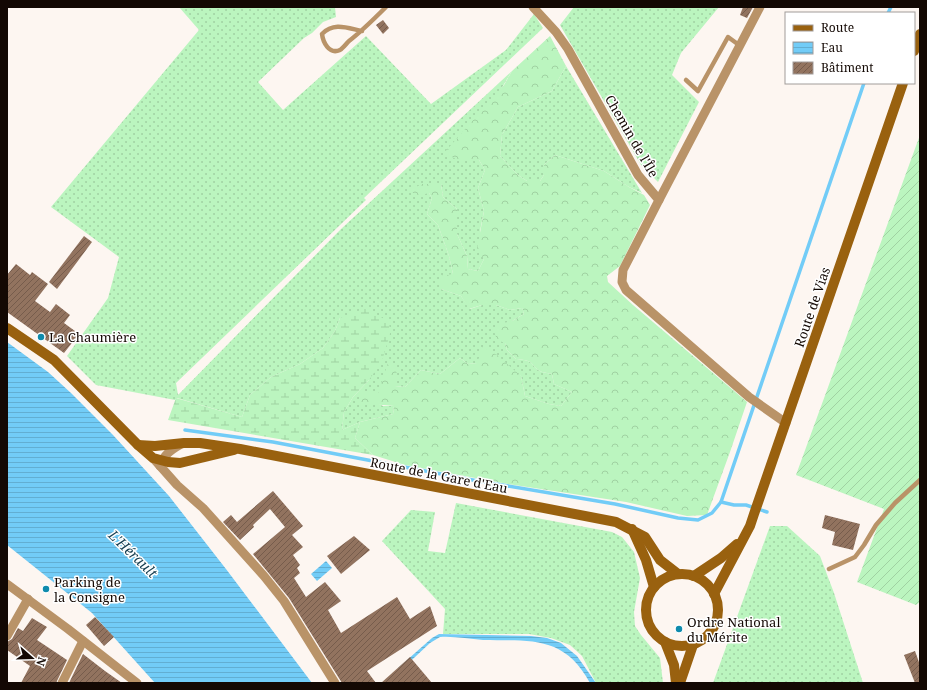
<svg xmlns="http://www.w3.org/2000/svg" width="927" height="690" font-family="'Noto Serif',serif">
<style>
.grass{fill:url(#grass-dots)}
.forest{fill:url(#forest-crowns)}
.wetland{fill:url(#wetland-marsh)}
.garden{fill:url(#garden-furrows)}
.water{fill:url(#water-rules)}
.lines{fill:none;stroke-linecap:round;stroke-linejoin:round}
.stream{stroke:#72ccf7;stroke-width:3.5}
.building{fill:url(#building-hatch)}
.lane{stroke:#b99368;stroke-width:4.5}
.street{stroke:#b99368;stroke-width:9}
.secondary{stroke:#99610f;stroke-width:10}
.poi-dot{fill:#0e8bad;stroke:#fff;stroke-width:1.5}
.labels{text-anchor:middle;stroke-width:3;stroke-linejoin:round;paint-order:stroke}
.street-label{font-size:13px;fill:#130803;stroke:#fff}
.poi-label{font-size:13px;fill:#130803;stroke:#fff;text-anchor:start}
.water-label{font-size:14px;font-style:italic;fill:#183f51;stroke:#fff}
</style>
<defs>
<pattern id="grass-dots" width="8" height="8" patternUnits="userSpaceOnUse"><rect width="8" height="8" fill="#bbf5bf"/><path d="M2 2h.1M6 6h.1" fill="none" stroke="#a0d1a2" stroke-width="1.8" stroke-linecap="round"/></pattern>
<pattern id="forest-crowns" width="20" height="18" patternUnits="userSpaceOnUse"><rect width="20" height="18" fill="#bbf5bf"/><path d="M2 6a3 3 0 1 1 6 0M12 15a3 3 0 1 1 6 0" fill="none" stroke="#a0d1a2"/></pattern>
<pattern id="wetland-marsh" width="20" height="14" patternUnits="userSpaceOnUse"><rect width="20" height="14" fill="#bbf5bf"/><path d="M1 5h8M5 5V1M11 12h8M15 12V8" fill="none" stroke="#a0d1a2"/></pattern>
<pattern id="garden-furrows" width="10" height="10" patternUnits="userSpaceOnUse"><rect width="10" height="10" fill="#bbf5bf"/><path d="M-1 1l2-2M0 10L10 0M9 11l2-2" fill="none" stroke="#a0d1a2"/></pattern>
<pattern id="water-rules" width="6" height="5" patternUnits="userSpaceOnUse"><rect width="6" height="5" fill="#72ccf7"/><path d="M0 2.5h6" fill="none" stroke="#62aed2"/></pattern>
<pattern id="building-hatch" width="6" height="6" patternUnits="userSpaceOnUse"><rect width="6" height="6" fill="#92735f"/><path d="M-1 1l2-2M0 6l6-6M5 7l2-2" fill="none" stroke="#765c4c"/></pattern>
</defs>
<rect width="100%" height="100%" fill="#fdf6f1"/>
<g class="grass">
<path d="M179,7h156l1,10 -13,5 -11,11 -8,5 -46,44 25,28 83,-74 65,68 75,-54 28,-36 9,14 -179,170 2,2 -190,183 2,12 163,-166 171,-158 -54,89h21l6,10 -7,18 6,23 -4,20 4,28 -6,12 -10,-2 -1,-13 -10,-22v-25l-14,-12 -2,-13 -12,9 3,5 -5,16 11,11 11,31 4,18 -12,15 20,7 9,13 12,-4h14l14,5 12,-2 2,6 -12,7 -7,22 2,7 9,9c21,1 14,8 26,13 3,1 7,1 10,2l2,10 18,8 -11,14 -12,-2 -24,-8 -4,-20 -43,-13 -10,1 -8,-6 -20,16 -19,-4 -16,17 -10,-1 -17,7 -19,1 24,12h11l-1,8 -33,8 -18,8 2,-18 9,-15 16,-17 -29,-62 -5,13 -12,17 -23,16 -29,13 -21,18 -8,22 -65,-19 -2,2 -79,-15 -29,-29 41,-58 11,-41 -68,-50 148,-177z"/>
<polygon points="574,7 719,7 681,53 672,75 699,102 658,182 641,165 560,25"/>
<polygon points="566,66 642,193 629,187 604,171 555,155 544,165 544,175 540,181 527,181 518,175 500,156 502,135 518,107 552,91"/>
<polygon points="456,503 612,532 622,537 634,552 640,578 634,612 635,626 641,635 660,658 663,683 596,683 582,656 570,645 551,638 529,634 443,634 445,609 382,541 411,510 435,512 428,551 445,553"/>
<polygon points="770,526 787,526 820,556 834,593 863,683 713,683"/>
</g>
<path class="forest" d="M550,36l16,30 -14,25 -34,16 -16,28 -2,21 18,19 9,6h13l4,-6v-10l11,-10 49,16 25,16 15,8 6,10 -30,61 -13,10 1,6 25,23 114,97 -17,50 -23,63 -20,1 -61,-14 -118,-18 -103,-19 -32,-10 -18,-17 5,-16 33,-8 1,-8 -35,-3v-10h19l10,-30 9,4 -2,19 10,1 16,-17 19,4 20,-16 8,6 9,-1 6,-16 14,8 24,21 4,20 24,8 12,2 11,-14 -18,-8 -2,-10c-3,-1 -7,-1 -10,-2 -12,-5 -5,-12 -26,-13l-9,-9 -2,-7 -8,-3 -3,-9 5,-7 13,-3 12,-7 -2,-6 -12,2 -14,-5h-14l-13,4 -8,-13 -20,-7v-13l12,-2 -4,-18 -11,-31 -11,-11 5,-16 -3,-5 -12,3 -7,-6 12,-6h19l2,13 14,12v25l10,22 1,13 10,2 6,-12 -7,-10 7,-38 -6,-23 7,-18 -6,-10h-21l-14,-7 60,-68 8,-14z"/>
<polygon class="wetland" points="366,308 389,322 390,334 382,361 369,380 353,397 344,412 342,430 360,422 355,438 373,455 168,420 176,398 242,417 250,395 271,377 300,364 323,348 335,331 340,318"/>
<polygon class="garden" points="920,135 920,602 916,605 857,582 884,509 796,475"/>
<g class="water">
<polygon points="7,342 48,372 71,393 113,435 169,496 226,569 312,683 155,683 92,613 7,545"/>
<polygon points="326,561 332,568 317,581 311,574"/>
<path d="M439,634l92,2 16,2 14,5 16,13 19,27h-6c-26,-48 -59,-42 -107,-43 -14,-1 -29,-4 -43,-3l-10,6 -30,28 -2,-3 34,-30z"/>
</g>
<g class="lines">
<g class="stream">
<polyline points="888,13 891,7"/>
<polyline points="185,430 273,442 478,481 615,504 678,518 698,520 712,513 721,502 864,83"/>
<polyline points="721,502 734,505 746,505 767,512"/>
</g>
</g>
<g class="building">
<polygon points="743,7 753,7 747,18 740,15"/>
<polygon points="383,20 389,28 383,34 376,25"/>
<polygon points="84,236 92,242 57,289 49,282"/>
<polygon points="16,264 30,275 32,272 48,284 35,301 50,312 56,304 70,315 64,323 79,334 64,353 7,312 7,275"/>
<polygon points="273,491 303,526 292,535 303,547 293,555 300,565 297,568 300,573 294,578 306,597 325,582 341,601 328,610 341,633 397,597 410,619 430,606 437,626 367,671 376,683 342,683 289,598 253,554 285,527 270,509 253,525 254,527 240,540 223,522 231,515 237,522"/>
<polygon points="825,515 860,524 853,550 832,545 835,532 822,528"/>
<polygon points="354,536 370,550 341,574 327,556"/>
<polygon points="95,617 114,637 104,646 86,625"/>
<polygon points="32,618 47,627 37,640 67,660 56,683 21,683 30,666 7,650 7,642 12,639 18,628 23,631"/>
<polygon points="915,651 920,665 920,683 915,683 904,655"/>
<polygon points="83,654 105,671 122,683 69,683"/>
<polygon points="410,657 432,683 381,683"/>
</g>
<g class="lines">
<g class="lane">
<path d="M362,31c-15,-3 -28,-9 -40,3 1,8 7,21 18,16 3,-2 6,-6 9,-9 13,-10 25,-22 37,-34"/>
<polyline points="686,80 698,91 728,37 739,45"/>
<polyline points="829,569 855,557 864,545 876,525 895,503 920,480"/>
</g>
<g class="street">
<polyline points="533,7 556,32 568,49 638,175 659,200 623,270 622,282 626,290 749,397 786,423"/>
<polyline points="659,200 760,7"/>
<polyline points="153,458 177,485 203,508 264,576 284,601 335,683"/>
<path d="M160,466c4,-12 11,-16 21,-22"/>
<polyline points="7,584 68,629 137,683"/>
<polyline points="7,636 28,599"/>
<polyline points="62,683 83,641"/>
</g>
<g class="secondary">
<polyline points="914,51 920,34"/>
<polyline points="7,328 54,360 138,445 153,458 168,462 180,463 234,450"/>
<polyline points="138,445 155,446 184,443 200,443 240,449 616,522 645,537 660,560 678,574"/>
<polyline points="632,529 646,560 654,587"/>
<circle cx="682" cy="610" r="36"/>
<polyline points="694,576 721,558 737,544"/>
<polyline points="714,594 750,526 754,514 903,83"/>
<polyline points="665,642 674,665 676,683"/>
<polyline points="680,683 693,645"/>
</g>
</g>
<g class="poi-dot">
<circle cx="41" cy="337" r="4"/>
<circle cx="46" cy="589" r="4"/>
<circle cx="679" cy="629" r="4"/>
</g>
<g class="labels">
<g class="street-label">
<text transform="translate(632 136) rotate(60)" y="5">Chemin de l'Île</text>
<text transform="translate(812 307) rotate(-71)" y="5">Route de Vias</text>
<text transform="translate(439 475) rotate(11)" y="5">Route de la Gare d'Eau</text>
</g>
<g class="poi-label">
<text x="49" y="342">La Chaumière</text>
<text x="54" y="587">Parking de<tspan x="54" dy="15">la Consigne</tspan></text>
<text x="687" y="627">Ordre National<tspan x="687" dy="15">du Mérite</tspan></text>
</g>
<g class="water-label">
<text transform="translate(133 554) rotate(44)" y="5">L'Hérault</text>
</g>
</g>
<rect width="927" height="690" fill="none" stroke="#130803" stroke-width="16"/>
<rect x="785" y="12" width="130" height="72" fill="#ffffff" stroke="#a19c9a"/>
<rect x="793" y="25" width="20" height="6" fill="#99610f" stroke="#a19c9a"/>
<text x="821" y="32" font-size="12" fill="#130803">Route</text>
<rect x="793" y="42" width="20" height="12" fill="url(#water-rules)" stroke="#a19c9a"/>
<text x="821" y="52" font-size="12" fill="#130803">Eau</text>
<rect x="793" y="62" width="20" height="12" fill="url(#building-hatch)" stroke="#a19c9a"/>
<text x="821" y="72" font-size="12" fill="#130803">Bâtiment</text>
<g transform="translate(32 658) rotate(110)" stroke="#ffffff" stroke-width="3" paint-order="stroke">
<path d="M0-3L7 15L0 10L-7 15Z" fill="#130803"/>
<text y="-6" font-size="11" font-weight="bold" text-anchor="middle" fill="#130803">N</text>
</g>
</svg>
